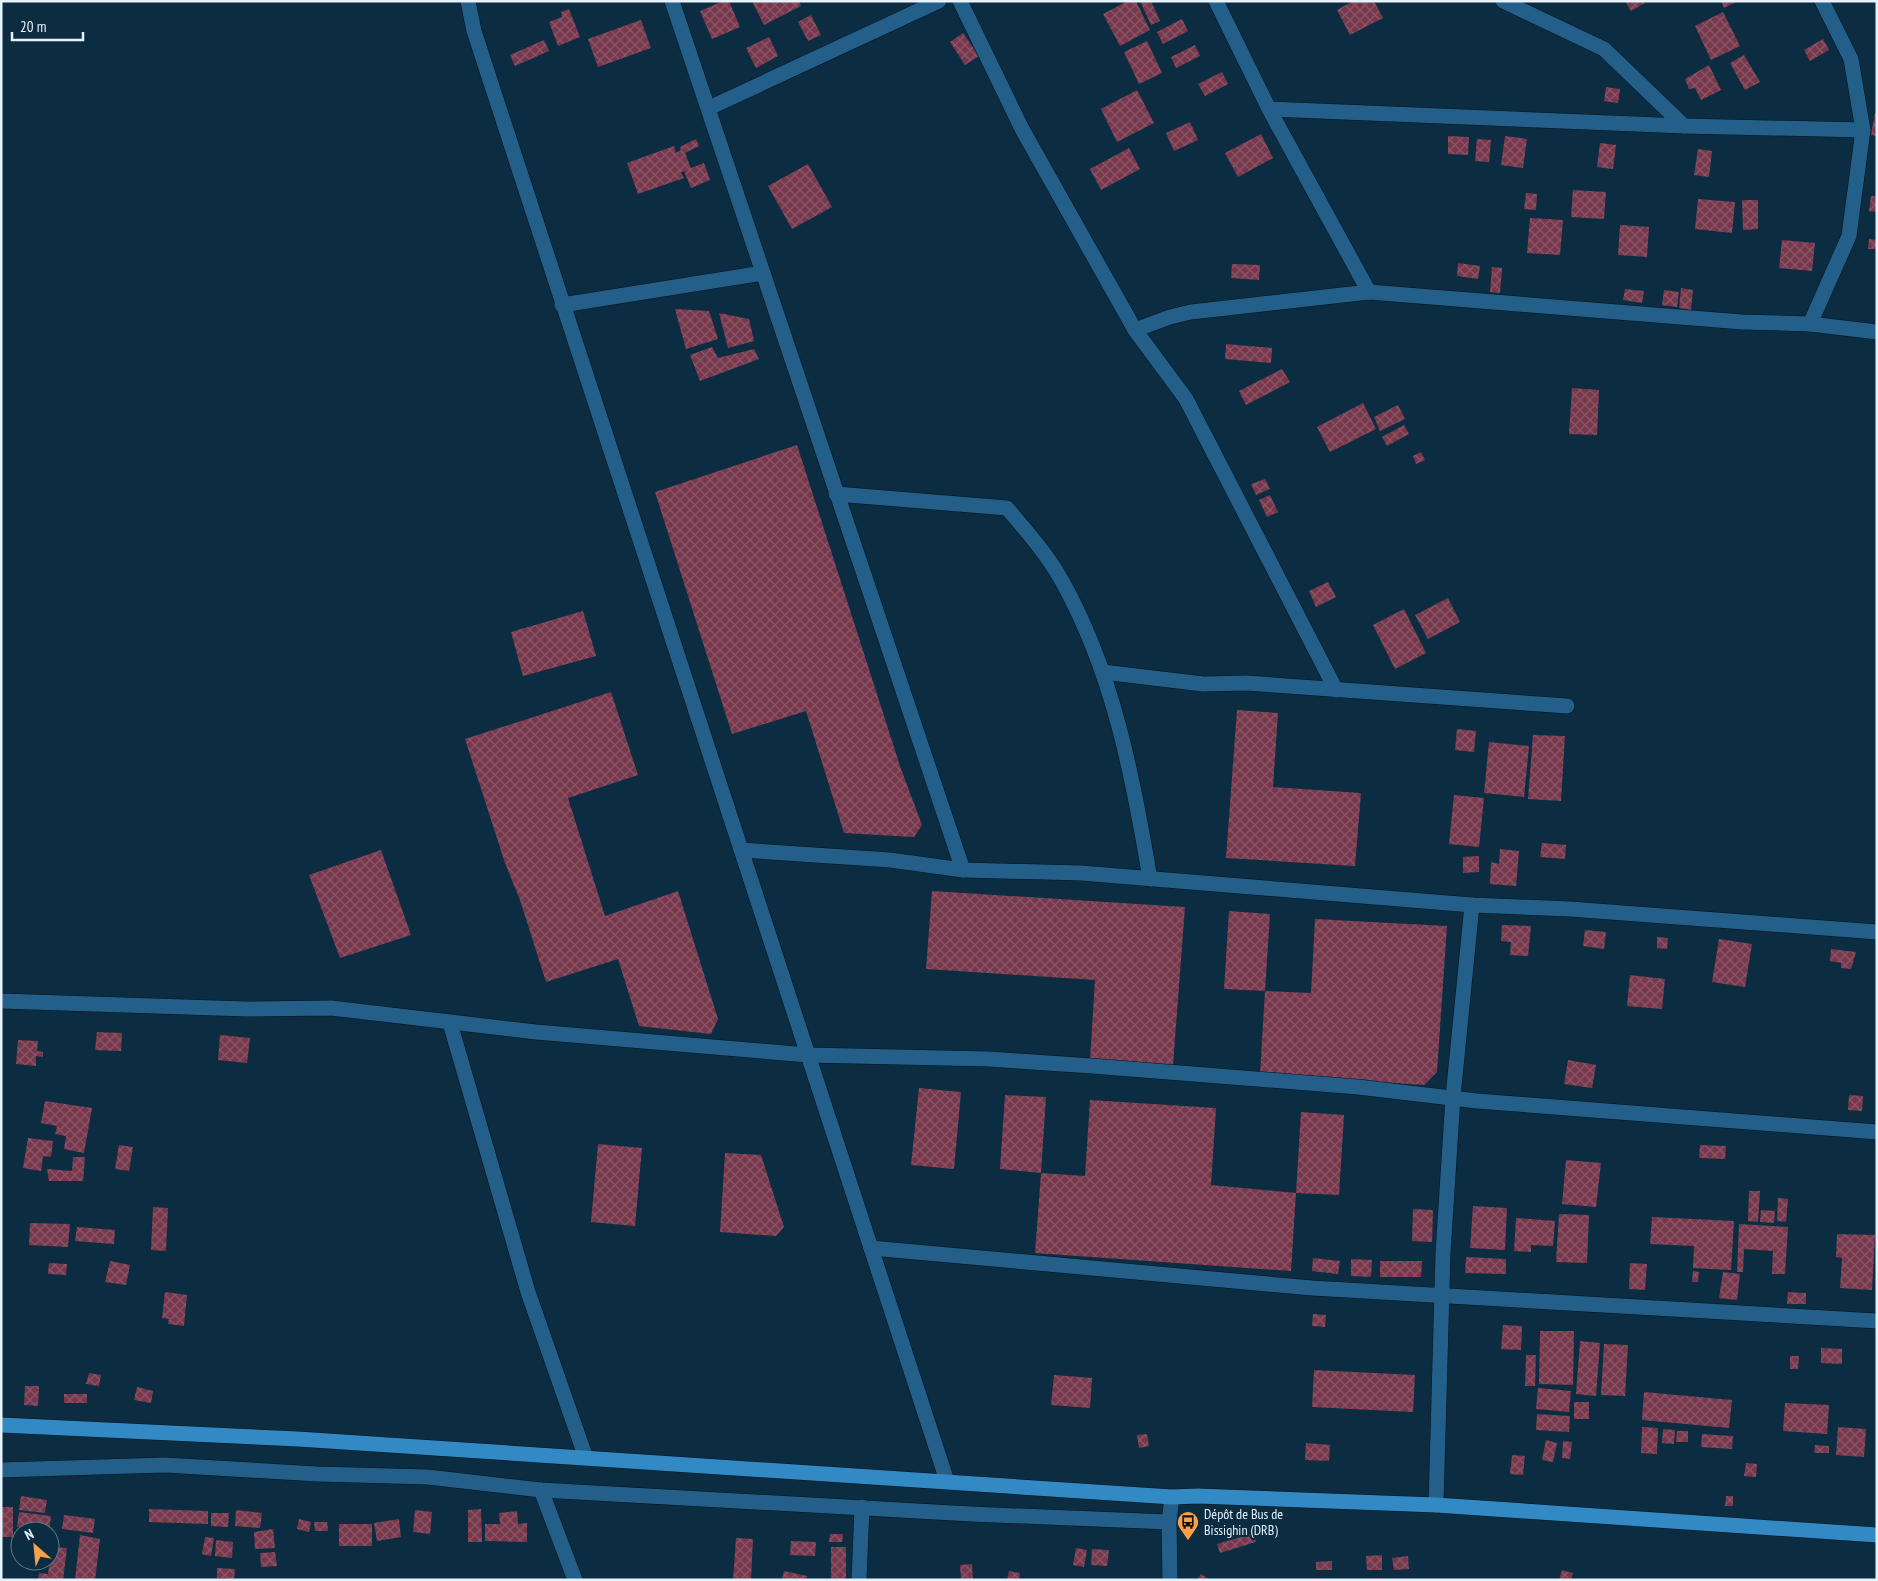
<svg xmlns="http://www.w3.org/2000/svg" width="1878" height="1581" font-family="'PT Sans Narrow',sans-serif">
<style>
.building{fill:url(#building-cross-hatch)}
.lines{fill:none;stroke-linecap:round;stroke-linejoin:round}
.street-casing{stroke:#031421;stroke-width:16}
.primary-casing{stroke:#031421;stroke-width:16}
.street{stroke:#235f88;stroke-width:15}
.primary{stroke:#3389c3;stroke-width:15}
.labels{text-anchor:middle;stroke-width:4.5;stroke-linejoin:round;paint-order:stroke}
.poi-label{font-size:14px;fill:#e6f2fc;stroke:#0c2c42;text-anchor:start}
</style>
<defs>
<pattern id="building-cross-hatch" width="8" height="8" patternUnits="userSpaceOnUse" patternTransform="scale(1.25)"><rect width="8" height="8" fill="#77384c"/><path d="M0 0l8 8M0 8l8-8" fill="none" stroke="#8a5567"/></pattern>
</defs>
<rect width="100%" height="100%" fill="#0c2c42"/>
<g class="building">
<polygon points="723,1 729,1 740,27 712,39 700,11"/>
<polygon points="752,1 799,1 801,6 764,25"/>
<polygon points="1128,1 1136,1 1150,30 1120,46 1103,14"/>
<polygon points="1140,1 1151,1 1160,21 1151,25"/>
<polygon points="1353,1 1374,1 1383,18 1350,35 1337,10"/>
<polygon points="1625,1 1644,1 1645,3 1631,11"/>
<polygon points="1721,1 1738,1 1724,8"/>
<polygon points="569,9 580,37 558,46 549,22 562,17 561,12"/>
<polygon points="1723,12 1740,46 1711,60 1695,26"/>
<polygon points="811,15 821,35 808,41 798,22"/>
<polygon points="1182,19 1188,31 1163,44 1157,32"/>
<polygon points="641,20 651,48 598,67 588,39"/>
<polygon points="963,33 979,56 965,65 950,42"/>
<polygon points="769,37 778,56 756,68 746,48"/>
<polygon points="1823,39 1829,50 1810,61 1804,50"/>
<polygon points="544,40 549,51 515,66 510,55"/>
<polygon points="1147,41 1162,73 1139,84 1124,52"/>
<polygon points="1195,45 1200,56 1176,68 1171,57"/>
<polygon points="1744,55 1760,82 1745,90 1730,63"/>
<polygon points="1709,65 1721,90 1701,100 1695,88 1689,89 1685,79"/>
<polygon points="1222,72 1228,84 1205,96 1198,84"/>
<polygon points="1606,87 1620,89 1618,103 1604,101"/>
<polygon points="1137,90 1154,123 1117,142 1101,109"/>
<polygon points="1875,113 1877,113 1877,136 1871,135"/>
<polygon points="1190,122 1198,140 1174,151 1166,133"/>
<polygon points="1261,134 1273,158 1238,177 1225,153"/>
<polygon points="1448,136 1469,137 1468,155 1448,154"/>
<polygon points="1505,136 1527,139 1523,168 1501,165"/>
<polygon points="696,139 699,146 685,153 691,168 704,163 710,180 691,188 684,171 681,172 684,178 638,194 627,163 674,146 676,153 681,150 680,147"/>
<polygon points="1477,139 1491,140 1489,162 1475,161"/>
<polygon points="1600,143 1616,145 1613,169 1597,167"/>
<polygon points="1129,148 1140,169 1101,190 1090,169"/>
<polygon points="1698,149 1712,151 1709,177 1694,175"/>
<polygon points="808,164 832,207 792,229 768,186"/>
<polygon points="1573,190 1606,192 1604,219 1571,217"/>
<polygon points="1526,193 1537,194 1536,210 1524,209"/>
<polygon points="1871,196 1877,196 1877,212 1869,211"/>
<polygon points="1698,199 1735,202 1732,233 1695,229"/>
<polygon points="1742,200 1758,200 1758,229 1743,230"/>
<polygon points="1530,218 1563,220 1560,255 1527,253"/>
<polygon points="1620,225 1649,227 1647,257 1618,255"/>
<polygon points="1869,239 1877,240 1877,249 1868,249"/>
<polygon points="1782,240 1815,243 1812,271 1779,268"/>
<polygon points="1458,263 1480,266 1478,279 1457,276"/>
<polygon points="1232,264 1260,265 1259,280 1231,278"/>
<polygon points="1492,267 1502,268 1500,293 1490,292"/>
<polygon points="1681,288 1693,290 1691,310 1679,308"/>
<polygon points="1625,289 1644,291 1642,303 1623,300"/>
<polygon points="1664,290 1679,292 1677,307 1662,305"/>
<polygon points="675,309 709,311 718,339 686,349"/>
<polygon points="719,313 749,319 754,341 728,348"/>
<polygon points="1226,344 1272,348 1271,363 1225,359"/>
<polygon points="712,347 718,358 754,349 759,359 700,381 690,355"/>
<polygon points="1282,369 1290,382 1246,405 1239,391"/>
<polygon points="1572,388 1599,390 1597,435 1569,434"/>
<polygon points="1363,403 1376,429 1330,452 1317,427"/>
<polygon points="1398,405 1405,419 1380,431 1374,417"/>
<polygon points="1404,425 1409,434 1387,446 1382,437"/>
<polygon points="797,445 901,769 922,825 914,837 844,833 806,711 732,734 655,492"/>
<polygon points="1421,452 1425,460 1416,464 1413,456"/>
<polygon points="1265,479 1270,489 1256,495 1251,484"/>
<polygon points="1270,495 1278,512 1267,517 1259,500"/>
<polygon points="1328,582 1336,597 1316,607 1309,591"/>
<polygon points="1448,598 1460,622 1428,639 1415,615"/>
<polygon points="1404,609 1426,653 1395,669 1373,625"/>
<polygon points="583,611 596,656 523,676 511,632"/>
<polygon points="611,692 638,775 568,798 605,916 678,891 718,1019 711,1034 639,1026 618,959 546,982 520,900 505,863 465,739"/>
<polygon points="1237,710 1278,713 1273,787 1361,793 1355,866 1226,858"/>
<polygon points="1457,729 1476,731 1474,752 1455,750"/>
<polygon points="1533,735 1565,736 1561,801 1528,799"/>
<polygon points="1489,742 1529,746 1524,797 1484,793"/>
<polygon points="1454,795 1484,798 1479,847 1449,844"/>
<polygon points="1542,843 1566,845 1565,859 1540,857"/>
<polygon points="1500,849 1519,851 1516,886 1490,884 1491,862 1499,864"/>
<polygon points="381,850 411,935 340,958 309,875"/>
<polygon points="1479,856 1479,872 1463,873 1463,857"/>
<polygon points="932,891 1185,907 1173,1065 1090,1060 1095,980 926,969"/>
<polygon points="1229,911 1270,914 1265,991 1224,989"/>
<polygon points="1315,919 1447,926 1437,1072 1424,1085 1260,1074 1265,991 1311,993"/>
<polygon points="1502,925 1531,926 1528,956 1510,955 1511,942 1501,941"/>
<polygon points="1585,930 1606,932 1604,949 1583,946"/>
<polygon points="1657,937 1668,938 1667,949 1657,948"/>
<polygon points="1719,939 1752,944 1745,987 1712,982"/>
<polygon points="1831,949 1856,952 1851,969 1841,968 1841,963 1830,961"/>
<polygon points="1630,975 1665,979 1662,1009 1627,1006"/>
<polygon points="97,1032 122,1033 121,1051 95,1050"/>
<polygon points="220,1035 250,1038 247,1063 218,1060"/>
<polygon points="18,1040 38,1041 37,1051 43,1052 43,1057 36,1056 36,1066 16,1064"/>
<polygon points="1568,1060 1596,1065 1592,1088 1564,1084"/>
<polygon points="919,1088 961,1092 954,1169 911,1165"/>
<polygon points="1005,1095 1046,1097 1041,1173 1085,1176 1090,1100 1216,1108 1211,1185 1296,1193 1291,1271 1035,1253 1041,1173 1000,1169"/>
<polygon points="1849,1095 1863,1096 1862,1111 1848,1110"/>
<polygon points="45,1101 92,1108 84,1153 64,1149 66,1136 55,1134 57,1126 41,1123"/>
<polygon points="1301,1112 1344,1115 1339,1195 1296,1193"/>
<polygon points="28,1138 53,1141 51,1157 43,1156 41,1171 23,1168"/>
<polygon points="598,1144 642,1148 635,1226 591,1222"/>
<polygon points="119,1145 133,1147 129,1171 115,1169"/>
<polygon points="1700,1145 1726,1146 1725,1159 1699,1158"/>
<polygon points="725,1153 761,1155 784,1227 776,1236 720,1232"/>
<polygon points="73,1157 85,1157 83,1181 49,1181 47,1169 72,1171"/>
<polygon points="1566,1160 1601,1163 1596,1207 1562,1204"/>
<polygon points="1749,1191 1760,1191 1758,1222 1748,1221"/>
<polygon points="1778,1198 1788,1199 1786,1222 1777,1221"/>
<polygon points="1473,1206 1507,1208 1505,1250 1470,1248"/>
<polygon points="153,1207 168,1208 166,1251 151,1250"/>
<polygon points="1413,1209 1433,1210 1432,1242 1412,1241"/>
<polygon points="1761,1210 1775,1211 1774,1223 1760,1222"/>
<polygon points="1559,1214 1589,1215 1587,1263 1556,1262"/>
<polygon points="1652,1217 1734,1221 1731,1270 1693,1268 1694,1246 1650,1244"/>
<polygon points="1516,1218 1555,1221 1553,1246 1531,1245 1531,1252 1514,1251"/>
<polygon points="30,1223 70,1224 68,1247 29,1245"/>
<polygon points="1739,1224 1788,1227 1785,1274 1772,1274 1773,1251 1744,1249 1743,1272 1737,1272"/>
<polygon points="77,1227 115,1230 114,1244 75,1241"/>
<polygon points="1837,1234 1875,1235 1872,1290 1840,1288 1842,1258 1836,1257"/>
<polygon points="1466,1257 1506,1259 1506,1274 1465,1273"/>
<polygon points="1313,1258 1340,1261 1338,1274 1312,1271"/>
<polygon points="1351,1259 1372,1260 1371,1277 1351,1276"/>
<polygon points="110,1261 130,1265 126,1285 105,1282"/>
<polygon points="1380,1261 1422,1261 1421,1277 1380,1277"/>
<polygon points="49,1263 67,1264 66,1275 48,1274"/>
<polygon points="1630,1263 1647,1264 1645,1290 1629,1289"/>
<polygon points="1693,1271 1699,1272 1698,1282 1692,1282"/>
<polygon points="1723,1272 1740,1274 1737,1300 1719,1298"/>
<polygon points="165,1292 187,1295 184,1326 168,1324 169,1319 162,1318"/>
<polygon points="1788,1292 1806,1293 1806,1304 1787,1304"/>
<polygon points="1313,1314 1326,1315 1325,1327 1312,1326"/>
<polygon points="1503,1325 1522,1326 1521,1350 1501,1349"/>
<polygon points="1540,1331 1574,1331 1573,1385 1539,1384"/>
<polygon points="1580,1341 1600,1343 1596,1396 1576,1394"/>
<polygon points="1604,1344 1628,1345 1625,1396 1601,1395"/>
<polygon points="1821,1348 1842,1349 1842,1364 1821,1363"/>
<polygon points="1526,1355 1536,1355 1535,1386 1525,1386"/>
<polygon points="1790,1356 1799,1356 1798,1369 1790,1369"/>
<polygon points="1314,1370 1415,1375 1413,1412 1312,1407"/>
<polygon points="89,1373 101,1375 99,1386 86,1384"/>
<polygon points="1054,1375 1092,1378 1090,1408 1051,1405"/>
<polygon points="25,1386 39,1386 38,1406 24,1405"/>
<polygon points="137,1387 153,1391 151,1403 134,1400"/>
<polygon points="1538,1388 1571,1391 1569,1412 1536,1409"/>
<polygon points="1644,1392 1732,1400 1729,1428 1642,1420"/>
<rect x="64" y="1394" width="23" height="9"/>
<rect x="1574" y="1402" width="15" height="17"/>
<polygon points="1785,1403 1829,1405 1827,1434 1783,1431"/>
<polygon points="1537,1414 1570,1416 1569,1432 1536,1430"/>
<polygon points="1642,1427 1658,1428 1657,1454 1641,1453"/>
<polygon points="1838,1427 1866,1429 1864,1457 1836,1455"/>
<polygon points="1663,1429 1675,1430 1674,1444 1662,1443"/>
<polygon points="1677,1431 1688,1431 1688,1442 1676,1442"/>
<polygon points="1147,1434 1149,1446 1139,1448 1137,1435"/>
<polygon points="1702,1434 1733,1436 1732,1449 1701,1447"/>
<polygon points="1546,1440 1557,1443 1553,1462 1542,1460"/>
<polygon points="1563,1441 1572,1442 1570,1459 1562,1458"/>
<polygon points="1306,1443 1330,1445 1329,1461 1305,1460"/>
<polygon points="1815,1445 1829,1446 1829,1453 1814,1453"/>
<polygon points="1512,1455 1525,1456 1523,1475 1510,1474"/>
<polygon points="1746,1463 1757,1464 1756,1477 1744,1476"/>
<polygon points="21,1496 47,1500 45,1513 19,1510"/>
<polygon points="1726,1496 1733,1496 1733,1506 1725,1506"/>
<rect x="1" y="1507" width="12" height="30"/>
<polygon points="149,1509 208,1511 208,1524 149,1522"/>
<polygon points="481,1509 482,1542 468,1542 468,1510"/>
<polygon points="236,1510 262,1513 260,1528 235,1526"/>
<polygon points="415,1510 432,1512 430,1534 413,1532"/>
<polygon points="517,1511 518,1524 527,1523 527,1542 485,1541 485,1524 500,1524 499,1513"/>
<polygon points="19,1512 51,1516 49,1531 17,1527"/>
<polygon points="211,1513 229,1513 228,1527 211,1526"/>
<polygon points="64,1515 95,1519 93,1533 62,1529"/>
<polygon points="299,1519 311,1522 309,1532 297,1529"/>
<polygon points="399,1519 401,1537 377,1541 374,1523"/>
<polygon points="314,1522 327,1522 328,1531 315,1531"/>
<rect x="339" y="1524" width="33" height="22"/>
<polygon points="273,1529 275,1548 255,1549 254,1532"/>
<polygon points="1254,1533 1256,1542 1220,1553 1217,1544"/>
<polygon points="830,1534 843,1534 842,1542 829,1542"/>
<polygon points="80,1535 100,1539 95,1580 75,1580"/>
<polygon points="205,1537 214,1538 211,1556 202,1554"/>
<polygon points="736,1538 753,1539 751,1580 733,1580"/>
<polygon points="216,1540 233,1542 232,1558 215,1556"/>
<polygon points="791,1541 816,1542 815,1556 790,1555"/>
<polygon points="52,1547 67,1548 63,1580 38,1580 39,1573 48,1574"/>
<rect x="831" y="1547" width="15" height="33"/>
<polygon points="1076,1548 1087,1550 1084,1567 1073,1565"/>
<polygon points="1092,1549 1109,1550 1107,1566 1091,1565"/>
<polygon points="275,1552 277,1566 261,1567 260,1553"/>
<polygon points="1382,1555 1382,1570 1367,1570 1366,1556"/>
<polygon points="1408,1556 1409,1569 1394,1570 1392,1558"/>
<polygon points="1332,1561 1332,1570 1316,1570 1316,1562"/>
<polygon points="972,1564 973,1580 961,1580 960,1565"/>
<polygon points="217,1568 235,1569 234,1579 217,1578"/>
<polygon points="1562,1570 1573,1573 1571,1580 1559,1580"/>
<polygon points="784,1571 807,1576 806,1580 782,1580"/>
<polygon points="1009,1571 1020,1573 1019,1580 1007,1580"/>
<polygon points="1201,1574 1210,1580 1197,1580"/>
</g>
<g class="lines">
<g class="street-casing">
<g id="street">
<polyline points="468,1 474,31 947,1481"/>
<polyline points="672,1 963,870"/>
<polyline points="960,1 1022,129 1135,330 1186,399 1336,690"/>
<polyline points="1216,1 1269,109 1369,292"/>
<polyline points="1503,1 1604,49 1684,126"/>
<polyline points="709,108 939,1"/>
<polyline points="1269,109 1684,126 1863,130"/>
<polyline points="562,305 763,273"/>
<polyline points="1810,324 1849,236 1863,130 1851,59 1822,1"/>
<polyline points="1135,330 1170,317 1191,312 1369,292 1742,322 1810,324 1877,332"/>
<path d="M836,494l171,14c20,24 40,46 55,73 51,91 71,196 88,298"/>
<polyline points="1103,672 1203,684 1247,683 1567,706"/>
<polyline points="741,850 890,860 963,870 1081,873 1472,905 1570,909 1877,932"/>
<polyline points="1,1001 246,1009 331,1008 536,1032 808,1055 988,1059 1092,1066 1358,1087 1477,1101 1877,1132"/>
<polyline points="450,1023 528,1292 586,1458"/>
<polyline points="871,1248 1312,1288 1877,1321"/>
<polyline points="1,1470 165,1465 317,1474 428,1477 541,1490 971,1514 1169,1522"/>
<polyline points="541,1490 575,1580"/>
<polyline points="1436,1505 1443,1253 1453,1097 1472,905"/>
<polyline points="859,1580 862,1507"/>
<polyline points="1170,1580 1169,1522 1172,1497"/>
</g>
</g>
<g class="primary-casing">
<polyline id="primary" points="1,1425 298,1439 1172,1497 1198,1496 1436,1505 1877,1535"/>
</g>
<use href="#street" class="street"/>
<use href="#primary" class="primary"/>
</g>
<defs>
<g id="bus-pin" transform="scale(1.125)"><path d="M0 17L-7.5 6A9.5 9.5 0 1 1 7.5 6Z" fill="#f8a14a" stroke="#0c2c42"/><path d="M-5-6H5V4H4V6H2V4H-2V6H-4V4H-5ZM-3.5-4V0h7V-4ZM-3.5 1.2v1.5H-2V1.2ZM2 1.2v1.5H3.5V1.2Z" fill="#111"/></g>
</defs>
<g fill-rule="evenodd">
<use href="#bus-pin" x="1188" y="1522"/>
</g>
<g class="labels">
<g class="poi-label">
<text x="1204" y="1519">Dépôt de Bus de<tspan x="1204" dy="16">Bissighin (DRB)</tspan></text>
</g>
</g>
<rect width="1878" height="1581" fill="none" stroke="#e6f2fc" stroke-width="5"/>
<g transform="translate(35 1546) rotate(333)"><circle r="24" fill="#0c2c42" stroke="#637b8c"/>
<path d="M0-4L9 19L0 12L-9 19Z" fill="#f8a14a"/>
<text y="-8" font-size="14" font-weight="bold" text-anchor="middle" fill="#e6f2fc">N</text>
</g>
<path d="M12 32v8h71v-8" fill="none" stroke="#e6f2fc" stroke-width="2.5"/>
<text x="20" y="32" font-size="15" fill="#e6f2fc" stroke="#0c2c42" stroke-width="4" paint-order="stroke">20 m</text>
</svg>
